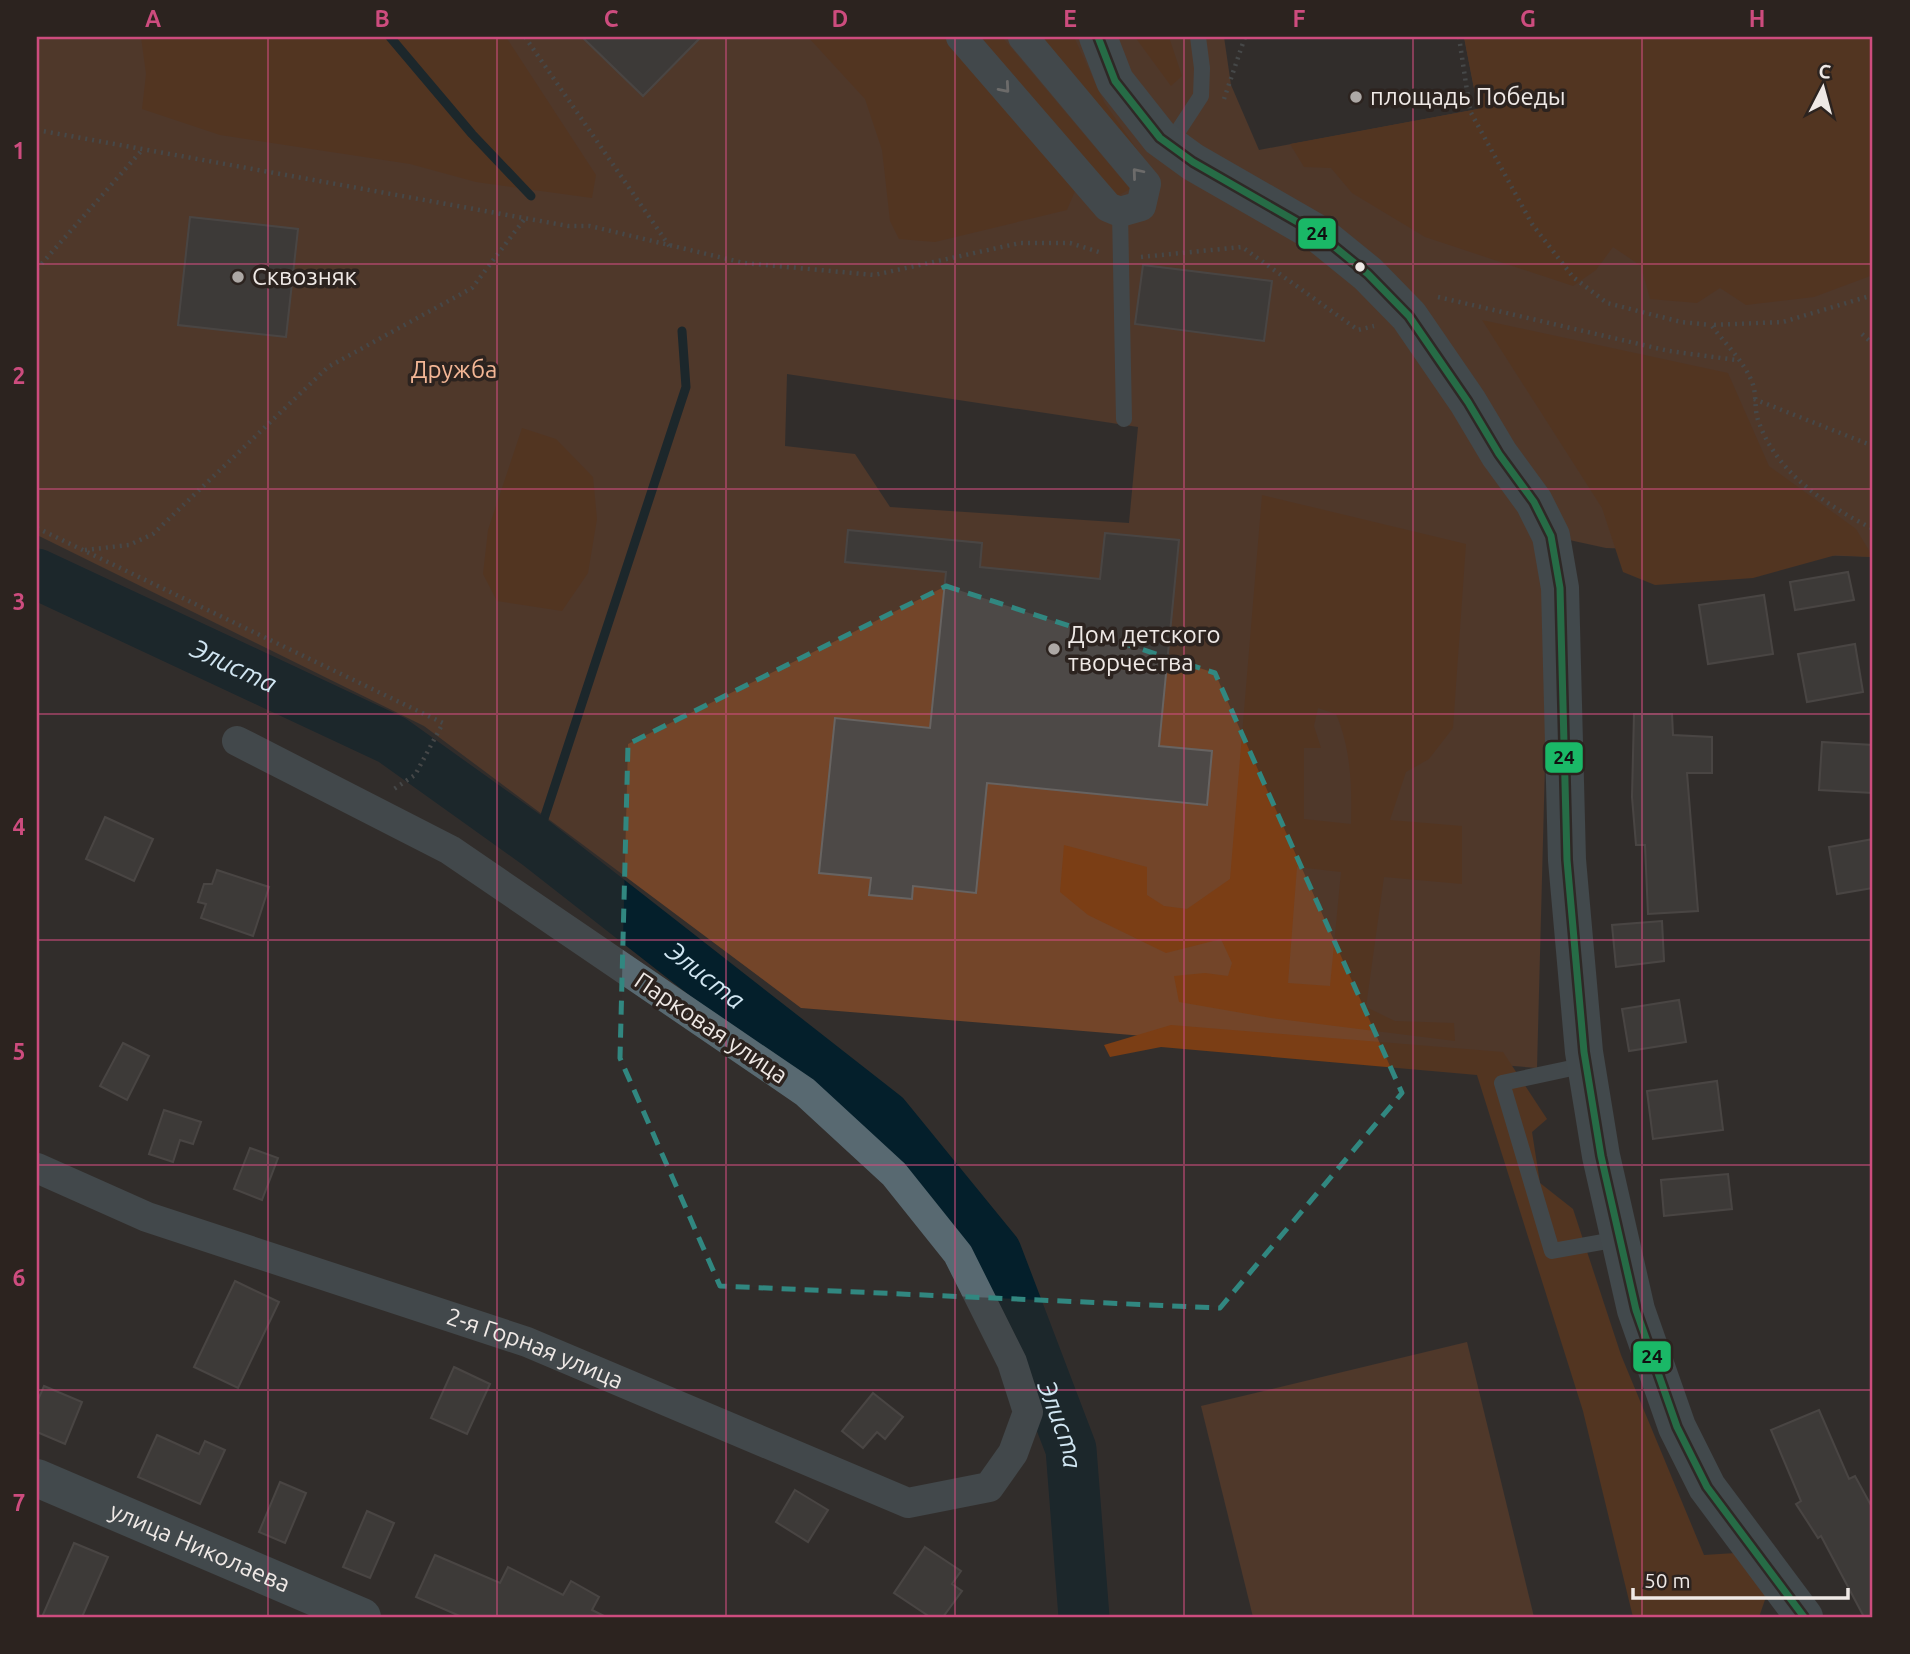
<svg xmlns="http://www.w3.org/2000/svg" width="1910" height="1654" font-family="Ubuntu,sans-serif">
<style>
.green{fill:#734529;fill-rule:evenodd}
.forest{fill:#7b3e15;fill-rule:evenodd}
.lines{fill:none;stroke-linecap:round;stroke-linejoin:round}
.stream{stroke:#041f2b;stroke-width:9}
.river{stroke:#041f2b;stroke-width:51}
.building{fill:#4d4947;stroke:#676361;stroke-width:2}
.path{stroke:#5f686c;stroke-width:4.5;stroke-dasharray:2 5;stroke-linecap:butt}
.lane{stroke:#586971;stroke-width:16}
.street{stroke:#586971;stroke-width:30}
.secondary{stroke:#576a73;stroke-width:38}
.bus-1-casing{stroke:#2c231f;stroke-width:12}
.bus-1{stroke:#1ab867;stroke-width:7}
.oneway{stroke:#b3b6b7}
.marked{fill:none;stroke:#318780;stroke-width:5;stroke-dasharray:14 9;stroke-linejoin:round}
.grid{fill:none;stroke:#cd4c7e;stroke-width:2;stroke-opacity:0.55}
.poi-dot{fill:#ada8a5;stroke:#2c231f;stroke-width:2.5}
.bus-dot{fill:#efe9e6;stroke:#2c231f;stroke-width:2.5}
.labels{text-anchor:middle;stroke-width:7;stroke-linejoin:round;paint-order:stroke}
.poi-label{font-size:24px;fill:#efe9e6;stroke:#2c231f;text-anchor:start}
.park-label{font-size:24px;fill:#f3b695;stroke:#2c231f}
.street-label{font-size:24px;fill:#efe9e6;stroke:#2c231f}
.water-label{font-size:26px;font-style:italic;fill:#d1e6f2;stroke:#2c231f}
.line-badge{stroke:#2c231f;stroke-width:2.5}
.pale-badge-label{font-size:19px;text-anchor:middle;font-weight:bold;fill:#111}
.neatline{fill:none;stroke:#cd4c7e;stroke-width:2.5}
.grid-label{font-size:23px;text-anchor:middle;font-weight:bold;fill:#cd4c7e}
</style>
<rect width="100%" height="100%" fill="#322e2c"/>
<g class="green">
<path d="M37,37h1187l7,48 28,65 219,-41 -14,-72h409v520l-267,-9 -55,-12 -14,532 -736,-60 -377,-282 -387,-191zM787,374l351,53 -9,96 -239,-16 -35,-53 -70,-8zM1105,533l74,7 -20,206 53,5 -5,54 -220,-22 -11,109 -63,-6 -1,13 -43,-4 2,-17 -51,-5 15,-154 95,9 16,-156 36,-29 -2,24 120,12z"/>
<polygon points="1467,1342 1534,1617 1253,1617 1201,1406"/>
</g>
<g class="forest">
<polygon points="141,37 506,37 596,175 592,198 476,182 410,164 220,135 142,109 146,74"/>
<polygon points="808,37 944,37 1075,191 1067,210 935,242 899,239 890,221 882,150 865,99"/>
<polygon points="981,37 1002,37 1130,189 1116,197"/>
<polygon points="1036,37 1074,37 1104,102 1141,155"/>
<polygon points="1135,37 1169,37 1182,76 1171,86"/>
<polygon points="1464,37 1873,37 1873,275 1814,297 1746,305 1720,288 1697,303 1650,299 1641,266 1613,247 1596,270 1573,286 1425,237 1352,193 1331,168 1304,167 1290,144 1478,109"/>
<polygon points="1482,320 1728,373 1769,466 1856,529 1873,557 1836,555 1753,578 1655,585 1623,572 1602,508"/>
<polygon points="522,428 556,439 593,477 597,519 588,573 562,611 497,601 483,574 488,530"/>
<path d="M1262,495l204,49 -13,184 -24,31 -23,13 -16,48 72,6v58l-78,-7 -18,130 29,14 59,2 1,18 -184,-23 -92,-16 -5,-26 31,-3 23,3 4,-13 -11,-24 -55,14 -78,-38 -28,-23 4,-47 83,22v28l17,11 23,3 43,-30zM1318,708l18,6c15,35 16,72 15,110l-47,-5v-71h17l-7,-22zM1297,867l44,5 -11,114 -42,-3z"/>
<polygon points="1171,1025 1503,1052 1547,1119 1532,1132 1540,1183 1573,1209 1621,1355 1704,1555 1736,1553 1768,1591 1759,1617 1633,1617 1583,1411 1477,1075 1161,1047 1110,1057 1104,1045"/>
</g>
<g class="lines">
<g class="stream">
<polyline points="390,37 472,134 531,196"/>
<polyline points="536,843 686,387 682,331"/>
</g>
<path class="river" id="s1" d="M37,574l355,166 144,103 349,273 111,136 75,197 13,168"/>
</g>
<g class="building">
<polygon points="582,37 701,37 643,96"/>
<polygon points="190,217 298,229 286,337 178,325"/>
<polygon points="1143,265 1272,281 1264,341 1135,324"/>
<polygon points="848,530 982,543 980,567 1100,579 1105,533 1179,540 1159,746 1212,751 1207,805 987,783 976,893 913,886 912,899 869,895 871,878 819,873 835,718 930,728 946,572 845,562"/>
<polygon points="1848,572 1854,600 1795,610 1790,582"/>
<polygon points="1764,595 1773,654 1708,664 1699,605"/>
<polygon points="1855,644 1863,692 1807,702 1798,654"/>
<polygon points="1634,714 1672,714 1673,735 1712,737 1712,773 1687,773 1698,911 1648,914 1645,845 1636,845 1632,797"/>
<polygon points="1822,742 1873,745 1873,793 1819,790"/>
<polygon points="105,817 153,839 134,881 86,859"/>
<polygon points="1873,839 1873,888 1837,894 1829,847"/>
<polygon points="217,870 269,887 253,936 201,918 206,904 198,902 204,884 212,884"/>
<polygon points="1662,921 1664,961 1616,967 1612,925"/>
<polygon points="1679,1000 1686,1042 1629,1051 1622,1009"/>
<polygon points="123,1043 149,1056 127,1100 100,1086"/>
<polygon points="1717,1081 1723,1130 1653,1139 1647,1091"/>
<polygon points="164,1110 201,1122 193,1144 180,1140 173,1162 149,1154"/>
<polygon points="250,1148 278,1158 262,1200 234,1189"/>
<polygon points="1728,1174 1732,1209 1664,1216 1661,1180"/>
<polygon points="235,1281 279,1302 238,1388 194,1367"/>
<polygon points="454,1367 490,1384 467,1434 431,1418"/>
<polygon points="44,1386 82,1402 65,1444 37,1432 37,1402"/>
<polygon points="873,1393 903,1417 885,1439 877,1432 863,1448 842,1431"/>
<polygon points="1819,1410 1849,1479 1855,1476 1873,1509 1873,1617 1864,1617 1821,1536 1818,1538 1796,1504 1801,1501 1771,1430"/>
<polygon points="157,1435 199,1454 205,1441 225,1450 200,1504 138,1477"/>
<polygon points="280,1482 306,1493 285,1543 259,1532"/>
<polygon points="795,1490 828,1510 808,1542 776,1522"/>
<polygon points="367,1511 394,1523 370,1578 343,1567"/>
<polygon points="74,1543 108,1557 82,1617 42,1617"/>
<polygon points="925,1547 961,1571 952,1584 962,1591 943,1617 930,1617 894,1593"/>
<polygon points="435,1555 500,1583 508,1567 563,1595 571,1581 599,1597 592,1610 606,1617 462,1617 416,1597"/>
</g>
<g class="lines">
<g class="path">
<polyline points="525,37 670,247"/>
<polyline points="1459,37 1470,111 1532,224 1573,277 1607,303 1681,322 1711,325"/>
<polyline points="1224,99 1245,37"/>
<polyline points="37,130 568,226 590,226 744,263 874,275 1020,243 1070,243 1099,252"/>
<polyline points="1141,257 1242,247 1358,330 1374,326"/>
<polyline points="37,269 143,149"/>
<path d="M1873,295l-90,27 -72,3c13,17 34,38 41,57 5,12 2,26 6,38 18,53 68,85 115,109"/>
<polyline points="1438,297 1669,351 1736,360"/>
<polyline points="1862,334 1873,344"/>
<polyline points="1754,399 1873,446"/>
<polyline points="37,528 443,723 415,775 394,789"/>
<polyline points="85,550 129,545 153,534 328,367 472,288 526,217"/>
</g>
<g class="lane">
<polyline points="1169,145 1201,96 1202,68 1198,37"/>
<polyline points="1120,212 1124,419"/>
<polyline points="1586,1065 1502,1083 1552,1251 1619,1239"/>
</g>
<g class="street">
<polyline points="961,37 1108,207 1120,212 1141,206 1146,184 1023,37"/>
<path id="s2" d="M37,1168l110,49 380,125 381,161 81,-16 24,-34 15,-41 -16,-50 -54,-108 -64,-80 -89,-82 -355,-242 -213,-109"/>
</g>
<g class="secondary">
<polyline points="1098,37 1115,81 1160,138 1193,162 1320,235 1368,274 1409,316 1468,402 1499,454 1534,502 1551,536 1560,588 1567,860 1584,1052 1601,1156 1636,1310 1677,1427 1707,1487 1804,1617"/>
<path id="s3" d="M37,1478l325,139"/>
</g>
<g class="bus-1-casing">
<polyline id="bus-1" points="1098,37 1115,81 1160,138 1193,162 1320,235 1368,274 1409,316 1468,402 1499,454 1534,502 1551,536 1560,588 1567,860 1584,1052 1601,1156 1636,1310 1677,1427 1707,1487 1804,1617"/>
</g>
<use href="#bus-1" class="bus-1"/>
</g>
<defs><path id="oneway-chevron" d="M-2-3.5L2.5 0L-2 3.5" fill="none" stroke-width="1.6" stroke-linecap="round" stroke-linejoin="round" transform="scale(1.75)"/></defs>
<g class="oneway">
<use href="#oneway-chevron" transform="translate(1005 88) rotate(49)"/>
<use href="#oneway-chevron" transform="translate(1137 173) rotate(-130)"/>
</g>
<path d="M0 0H1910V1654H0ZM946,586l269,87 187,420 -182,215 -500,-22 -100,-228 8,-314z" fill="#322e2c" fill-opacity=".55" fill-rule="evenodd"/>
<path class="marked" d="M946,586l269,87 187,420 -182,215 -500,-22 -100,-228 8,-314z"/>
<path class="grid" d="M268,37v1580M497,37v1580M726,37v1580M955,37v1580M1184,37v1580M1413,37v1580M1642,37v1580M37,264h1836M37,489h1836M37,714h1836M37,940h1836M37,1165h1836M37,1390h1836"/>
<g class="poi-dot">
<circle cx="1356" cy="97" r="7"/>
<circle cx="238" cy="277" r="7"/>
<circle cx="1054" cy="649" r="7"/>
</g>
<circle class="bus-dot" cx="1360" cy="267" r="6"/>
<g class="labels">
<g class="poi-label">
<text x="1370" y="105">площадь Победы</text>
<text x="252" y="285">Сквозняк</text>
<text x="1068" y="643">Дом детского<tspan x="1068" dy="28">творчества</tspan></text>
</g>
<g class="park-label">
<text x="454" y="378">Дружба</text>
</g>
<g class="street-label">
<text transform="translate(711 1028) rotate(34)" y="8">Парковая улица</text>
<text dy="8" stroke="none"><textPath href="#s2" startOffset="530">2-я Горная улица</textPath></text>
<text dy="8" stroke="none"><textPath href="#s3" startOffset="177">улица Николаева</textPath></text>
</g>
<g class="water-label">
<text dy="9" stroke="none"><textPath href="#s1" startOffset="217">Элиста</textPath></text>
<text dy="9" stroke="none"><textPath href="#s1" startOffset="784">Элиста</textPath></text>
<text dy="9" stroke="none"><textPath href="#s1" startOffset="1372">Элиста</textPath></text>
</g>
</g>
<g class="line-badge">
<rect x="1297" y="217" width="40" height="33" rx="7" fill="#1ab867"/>
<rect x="1544" y="741" width="40" height="33" rx="7" fill="#1ab867"/>
<rect x="1632" y="1340" width="40" height="33" rx="7" fill="#1ab867"/>
</g>
<g class="pale-badge-label">
<text x="1317" y="240">24</text>
<text x="1564" y="764">24</text>
<text x="1652" y="1363">24</text>
</g>
<rect width="1910" height="1654" fill="none" stroke="#2c231f" stroke-width="77"/>
<g transform="translate(1823 88) rotate(6)" stroke="#2c231f" stroke-width="5" paint-order="stroke">
<path d="M0-5L12 26L0 18L-12 26Z" fill="#efe9e6"/>
<text y="-10" font-size="19" font-weight="bold" text-anchor="middle" fill="#efe9e6">С</text>
</g>
<path d="M1633 1588v10h215v-10" fill="none" stroke="#efe9e6" stroke-width="3.5"/>
<text x="1644" y="1588" font-size="21" fill="#efe9e6" stroke="#2c231f" stroke-width="5" paint-order="stroke">50 m</text>
<rect x="38" y="38" width="1833" height="1578" class="neatline"/>
<g class="grid-label">
<text x="153" y="27">A</text>
<text x="382" y="27">B</text>
<text x="611" y="27">C</text>
<text x="840" y="27">D</text>
<text x="1070" y="27">E</text>
<text x="1299" y="27">F</text>
<text x="1528" y="27">G</text>
<text x="1757" y="27">H</text>
<text x="19" y="159">1</text>
<text x="19" y="384">2</text>
<text x="19" y="610">3</text>
<text x="19" y="835">4</text>
<text x="19" y="1060">5</text>
<text x="19" y="1286">6</text>
<text x="19" y="1511">7</text>
</g>
</svg>
